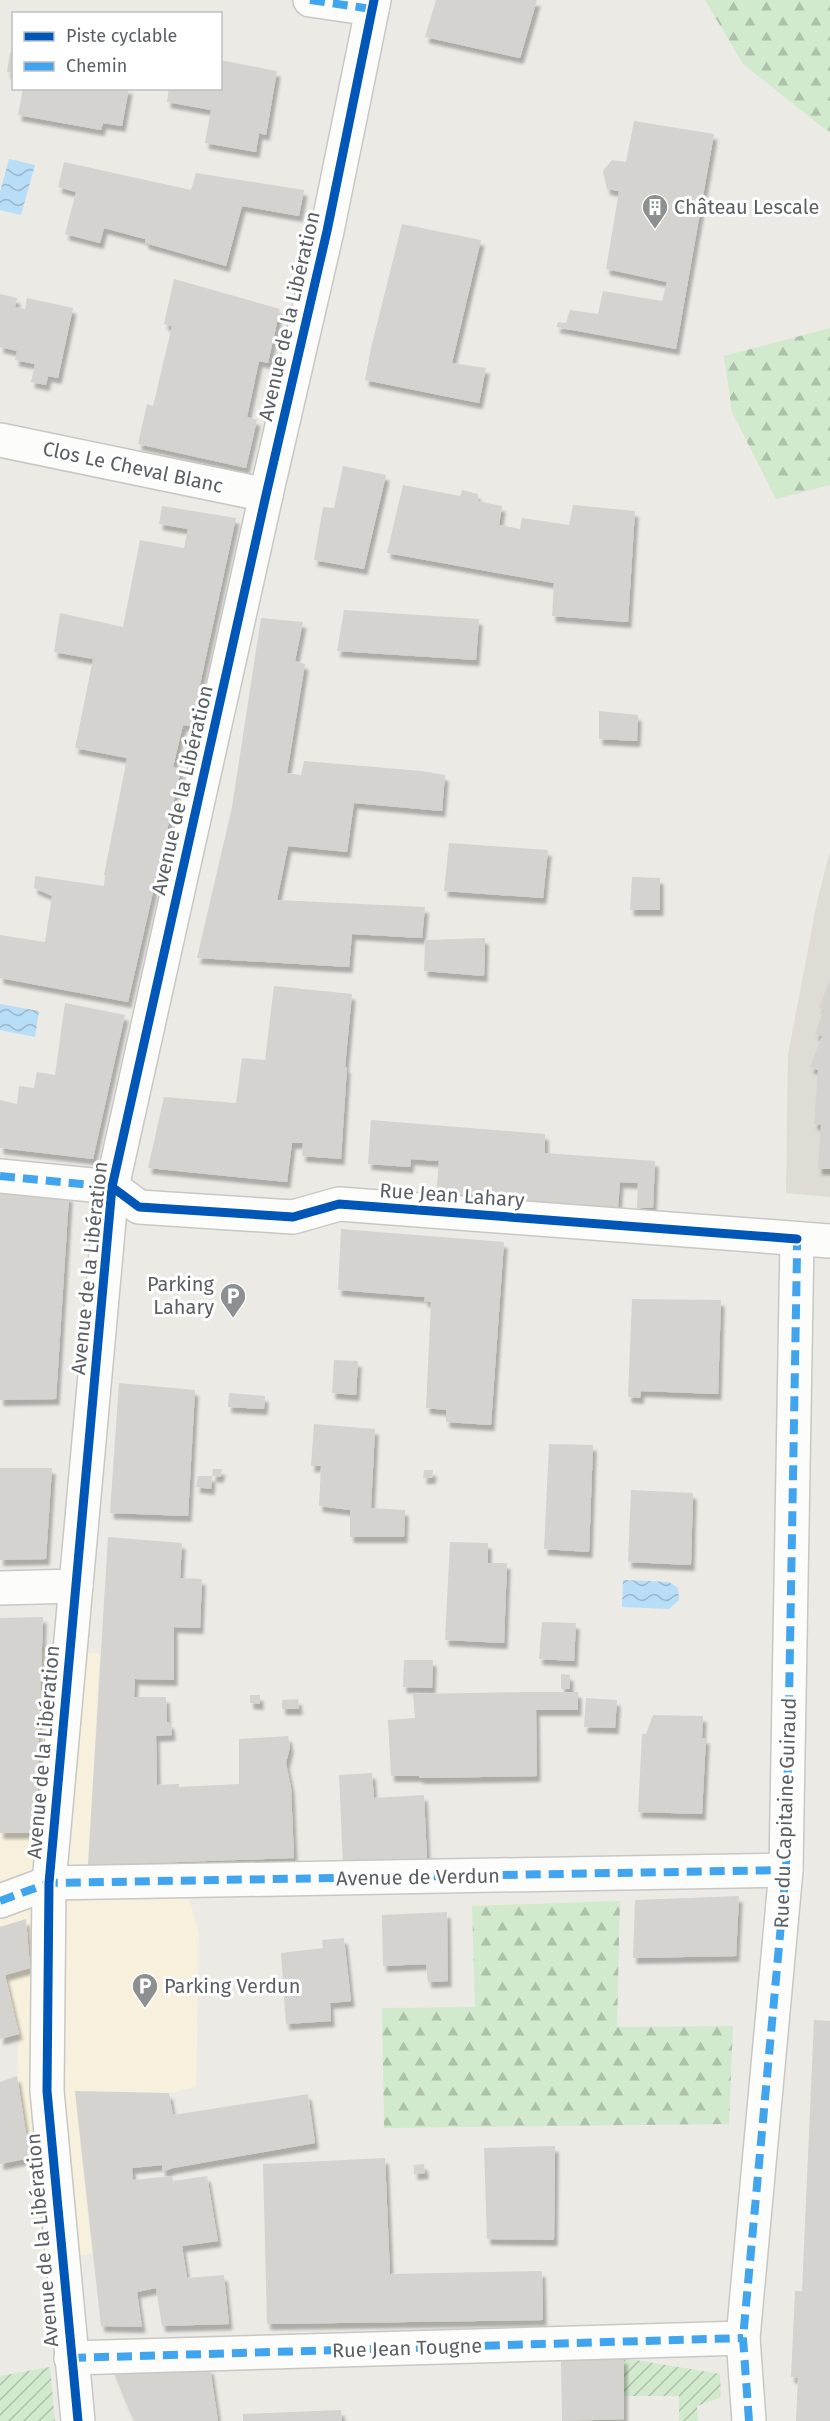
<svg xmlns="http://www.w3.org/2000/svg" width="830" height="2421" font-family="'Fira Sans',sans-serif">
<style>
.commercial{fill:#f6f0dc}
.education{fill:#dedcd4}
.forest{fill:url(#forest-firs)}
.garden{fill:url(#garden-furrows)}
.water{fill:url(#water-waves)}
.building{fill:#d4d3cf;filter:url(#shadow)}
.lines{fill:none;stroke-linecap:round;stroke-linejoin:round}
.minor-casing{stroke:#c7c7c6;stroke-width:36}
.minor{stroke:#fcfcfb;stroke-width:33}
.quiet{stroke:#40a5ee;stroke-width:8;stroke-dasharray:15 8;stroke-linecap:butt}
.cycleway-casing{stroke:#fff;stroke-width:13}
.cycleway{stroke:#0057b8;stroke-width:9}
.labels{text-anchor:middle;stroke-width:6;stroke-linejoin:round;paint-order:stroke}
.poi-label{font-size:20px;fill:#5a5f64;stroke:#fff;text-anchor:start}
.street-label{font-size:20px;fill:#5a5f64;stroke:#fff}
</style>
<defs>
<pattern id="forest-firs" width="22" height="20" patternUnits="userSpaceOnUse" patternTransform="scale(1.5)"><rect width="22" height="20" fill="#d1e9cd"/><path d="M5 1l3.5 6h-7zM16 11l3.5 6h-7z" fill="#adc0aa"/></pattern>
<pattern id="garden-furrows" width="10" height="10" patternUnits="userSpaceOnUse" patternTransform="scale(1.5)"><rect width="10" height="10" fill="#d1e9cd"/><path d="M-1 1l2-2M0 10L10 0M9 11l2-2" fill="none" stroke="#adc0aa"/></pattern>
<pattern id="water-waves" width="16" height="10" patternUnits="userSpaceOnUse" patternTransform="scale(1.5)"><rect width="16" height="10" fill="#b7ddf7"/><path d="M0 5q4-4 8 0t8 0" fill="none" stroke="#98b6cc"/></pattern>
<filter id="shadow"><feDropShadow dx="3.5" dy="6" stdDeviation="1.5" flood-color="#0004"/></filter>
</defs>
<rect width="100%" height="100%" fill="#ebeae4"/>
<polygon class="commercial" points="41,1653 100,1653 88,1865 179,1862 199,1934 196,2087 169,2093 75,2092 92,2253 42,2264 30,2158 17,2076 19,2034 5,1975 30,1968 26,1920 0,1927 0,1833 32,1833 36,1829"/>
<polygon class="education" points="830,851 830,1197 786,1193 788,1055 817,902"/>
<g class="forest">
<polygon points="705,0 830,0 830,133 743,64"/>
<polygon points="830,328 830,485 776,499 732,412 724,356"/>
<polygon points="620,1901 617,2027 733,2026 729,2124 384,2128 382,2008 475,2007 472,1906"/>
</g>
<g class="garden">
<polygon points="624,2358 720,2374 721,2397 697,2406 698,2421 679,2421 679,2396 624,2396"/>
<polygon points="50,2367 55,2421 0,2421 0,2376"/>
</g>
<g class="water">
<polygon points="9,159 35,165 21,215 0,210 0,192"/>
<polygon points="0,1004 39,1011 35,1037 0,1030"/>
<polygon points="623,1580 669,1582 678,1588 679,1600 669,1609 622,1607"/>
</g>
<g class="building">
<polygon points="436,0 537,0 520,58 425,37"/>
<polygon points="10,52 14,53 14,73 7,72"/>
<polygon points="220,60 277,71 266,135 259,133 256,152 205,143 211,110 167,102 169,88 220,88"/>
<polygon points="23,88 129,88 122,126 103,123 101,130 18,115"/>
<polygon points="634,121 714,134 676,349 556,327 558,322 566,323 570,310 598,314 603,291 662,301 667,282 606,269 619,191 607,189 603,171 612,160 626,162"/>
<polygon points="64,162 191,190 196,173 304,190 299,216 242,206 226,266 145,243 145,239 104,228 100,243 65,234 76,192 58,187"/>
<polygon points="402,224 481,240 452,363 486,368 479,403 365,380 371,348"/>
<polygon points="174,279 280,309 268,363 259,361 247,417 257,420 246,468 138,444 147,404 153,406 172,326 164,324"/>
<polygon points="0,294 17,298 15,307 25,309 27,298 73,308 58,378 48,376 46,385 31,382 35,364 15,360 17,351 0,347"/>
<polygon points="343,466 386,475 364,569 314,560 323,507 334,508"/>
<polygon points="403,485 460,496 462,490 478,494 478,501 502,506 499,525 520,529 522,518 569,525 573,505 635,511 628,622 552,616 554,583 387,553"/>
<polygon points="162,506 236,518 191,726 183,725 173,767 181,769 128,1002 0,978 0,935 45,942 52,896 34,888 35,876 104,886 105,875 104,875 127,758 75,748 93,659 54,652 60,613 123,627 140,540 184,548 188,529 159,524"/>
<polygon points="344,610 479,619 476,660 337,651"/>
<polygon points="261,618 303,622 295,661 305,664 287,773 301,775 304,761 422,771 445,775 442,811 354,803 347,852 288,846 277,900 425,907 422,938 352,934 349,967 197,958 232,807"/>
<polygon points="599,711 638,715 637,741 599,739"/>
<polygon points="449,843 548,850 543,898 444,891"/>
<polygon points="632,877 660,878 660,910 630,910"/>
<polygon points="485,938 484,976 424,971 425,940"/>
<polygon points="830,980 830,1169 818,1169 821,1125 814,1124 818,1070 810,1067 822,1036 815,1034 824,1010 819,1008"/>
<polygon points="274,986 352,994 345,1067 347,1067 341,1159 302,1156 303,1143 292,1143 287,1182 148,1168 164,1097 236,1103 242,1058 265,1060"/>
<polygon points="65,1003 125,1015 93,1159 0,1148 0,1100 17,1104 19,1086 34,1088 37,1072 55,1075"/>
<polygon points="371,1120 545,1134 545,1153 655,1161 653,1208 637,1208 638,1183 620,1182 618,1207 436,1197 439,1161 411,1159 410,1167 368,1164"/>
<polygon points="0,1186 69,1196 56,1399 0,1400"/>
<polygon points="341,1229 504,1242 491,1425 446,1422 446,1410 426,1408 431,1302 424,1301 425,1297 338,1290"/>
<polygon points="632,1299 721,1300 718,1394 641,1391 640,1398 628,1397"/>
<polygon points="334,1360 358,1361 356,1395 332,1393"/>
<polygon points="119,1383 195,1390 188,1516 110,1513"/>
<polygon points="229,1393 265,1396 264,1409 228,1407"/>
<polygon points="314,1424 375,1429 371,1508 405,1510 404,1537 350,1537 350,1510 319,1506 321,1466 311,1466"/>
<polygon points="549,1444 593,1445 589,1552 544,1549"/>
<polygon points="0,1468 52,1468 46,1559 0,1560"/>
<polygon points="213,1469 222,1469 220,1477 212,1476 211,1489 196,1487 198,1476 212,1476"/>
<polygon points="424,1470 433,1470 432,1478 423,1478"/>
<polygon points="631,1490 693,1493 691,1565 628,1562"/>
<polygon points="108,1537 182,1543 180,1578 202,1579 200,1628 174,1627 174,1680 135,1679 134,1697 166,1697 167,1722 171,1724 172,1735 156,1736 157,1785 179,1784 179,1787 239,1784 239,1739 288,1736 290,1747 286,1763 291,1788 294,1858 88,1865"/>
<polygon points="450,1542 488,1543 488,1563 507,1563 504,1643 445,1640"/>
<polygon points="43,1617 36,1829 32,1833 0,1833 0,1618"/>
<polygon points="542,1622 576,1623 574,1661 539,1659"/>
<polygon points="404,1660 433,1660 432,1688 403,1687"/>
<polygon points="561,1674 570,1675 570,1689 561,1689"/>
<polygon points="531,1692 578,1692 578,1710 536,1710 537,1776 420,1778 419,1776 391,1776 388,1720 415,1718 413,1694"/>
<polygon points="250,1695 260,1695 260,1704 250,1703"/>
<polygon points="586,1698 617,1700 615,1728 584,1727"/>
<polygon points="298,1699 299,1709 282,1709 282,1700"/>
<polygon points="653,1715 703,1716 702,1738 706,1738 702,1814 638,1812 642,1734 646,1734"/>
<polygon points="372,1773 374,1798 424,1795 427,1860 343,1865 339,1775"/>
<polygon points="739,1896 736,1956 633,1958 635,1900"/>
<polygon points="447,1912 448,1981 428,1982 426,1964 383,1966 382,1915"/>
<polygon points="26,1919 30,1968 5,1975 19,2034 0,2039 0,1927"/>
<polygon points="344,1938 351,2001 330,2003 331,2021 286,2024 281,1953 323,1948 322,1940"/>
<polygon points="814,2020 830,2021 830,2421 796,2421 798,2378 791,2377 795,2291 802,2291"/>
<polygon points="17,2076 30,2158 0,2164 0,2082"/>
<polygon points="75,2091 169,2093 173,2115 308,2094 315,2143 173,2168 162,2172 162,2165 132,2168 133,2180 172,2176 173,2181 207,2176 218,2241 182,2246 187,2278 224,2275 229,2324 162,2326 156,2288 137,2292 142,2327 101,2326"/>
<polygon points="555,2146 554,2240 487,2239 484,2148"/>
<polygon points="385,2158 390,2274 542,2271 543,2320 267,2324 263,2164"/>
<polygon points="424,2164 425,2173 414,2174 414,2165"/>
<polygon points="624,2358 624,2419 562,2421 561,2360"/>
<polygon points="210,2368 218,2421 134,2421 113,2371"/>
<polygon points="341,2410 342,2421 243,2421 243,2414"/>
</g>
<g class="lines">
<g class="minor-casing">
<g id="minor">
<polyline points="310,0 372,9"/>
<polyline points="0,440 266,495"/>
<polyline points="0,1176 112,1187 139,1207 293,1217 339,1204 830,1241"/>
<polyline points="0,1588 76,1586"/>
<polyline points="0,1901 49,1883 786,1870"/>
<polyline points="71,2358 743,2338"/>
<polyline points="78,2421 47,2091 49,1883 112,1187 266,495 327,231 374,0"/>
<polyline points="749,2421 743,2338 786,1870 797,1239"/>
</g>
</g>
<use href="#minor" class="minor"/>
<g class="quiet">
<polyline points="310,0 372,9"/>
<polyline points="0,1176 112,1187 116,1190"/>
<polyline points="0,1901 49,1883 786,1870"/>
<polyline points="71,2358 743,2338"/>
<polyline points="749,2421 743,2338 786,1870 797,1253 797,1239 794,1238"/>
</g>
<g class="cycleway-casing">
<g id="cycleway">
<polyline points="112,1187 139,1207 293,1217 339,1204 797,1239"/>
<polyline points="78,2421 47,2091 49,1883 112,1187 266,495 327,231 374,0"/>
</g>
</g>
<use href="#cycleway" class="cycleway"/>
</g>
<defs>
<g id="building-pin" transform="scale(1.35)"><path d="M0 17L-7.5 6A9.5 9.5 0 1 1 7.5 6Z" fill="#8d9091" stroke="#fff"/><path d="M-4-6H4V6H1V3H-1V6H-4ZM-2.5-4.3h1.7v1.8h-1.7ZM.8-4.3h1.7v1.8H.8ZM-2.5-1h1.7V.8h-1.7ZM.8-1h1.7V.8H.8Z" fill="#fff"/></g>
<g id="parking-pin" transform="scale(1.35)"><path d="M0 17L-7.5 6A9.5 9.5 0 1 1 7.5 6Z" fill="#8d9091" stroke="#fff"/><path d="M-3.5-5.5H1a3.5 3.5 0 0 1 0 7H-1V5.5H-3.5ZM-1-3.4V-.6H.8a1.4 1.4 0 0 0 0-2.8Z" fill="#fff"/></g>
</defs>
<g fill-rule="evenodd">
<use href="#building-pin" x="655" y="207"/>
<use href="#parking-pin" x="233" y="1296"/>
<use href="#parking-pin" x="145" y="1986"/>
</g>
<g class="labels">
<g class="poi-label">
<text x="674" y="214">Château Lescale</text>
<text x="214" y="1291" text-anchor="end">Parking<tspan x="214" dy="23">Lahary</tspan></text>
<text x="164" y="1993">Parking Verdun</text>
</g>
<g class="street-label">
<text transform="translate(289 316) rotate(-77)" y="7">Avenue de la Libération</text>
<text transform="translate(133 467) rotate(12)" y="7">Clos Le Cheval Blanc</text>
<text transform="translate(182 790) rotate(-77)" y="7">Avenue de la Libération</text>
<text transform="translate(452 1195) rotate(4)" y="7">Rue Jean Lahary</text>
<text transform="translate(89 1268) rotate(-84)" y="7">Avenue de la Libération</text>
<text transform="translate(43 1752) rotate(-85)" y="7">Avenue de la Libération</text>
<text transform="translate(785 1813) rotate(-88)" y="7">Rue du Capitaine Guiraud</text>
<text transform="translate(418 1877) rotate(-1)" y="7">Avenue de Verdun</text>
<text transform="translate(42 2240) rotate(-95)" y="7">Avenue de la Libération</text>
<text transform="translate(407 2348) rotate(-2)" y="7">Rue Jean Tougne</text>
</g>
</g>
<rect x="12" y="12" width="210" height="78" fill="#ffffff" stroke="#bdbfc1" stroke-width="1.5"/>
<rect x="24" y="32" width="30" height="9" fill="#0057b8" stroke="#bdbfc1" stroke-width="1.5"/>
<text x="66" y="42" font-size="18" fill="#5a5f64">Piste cyclable</text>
<rect x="24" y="62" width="30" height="9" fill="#40a5ee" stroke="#bdbfc1" stroke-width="1.5"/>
<text x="66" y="72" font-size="18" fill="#5a5f64">Chemin</text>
</svg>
